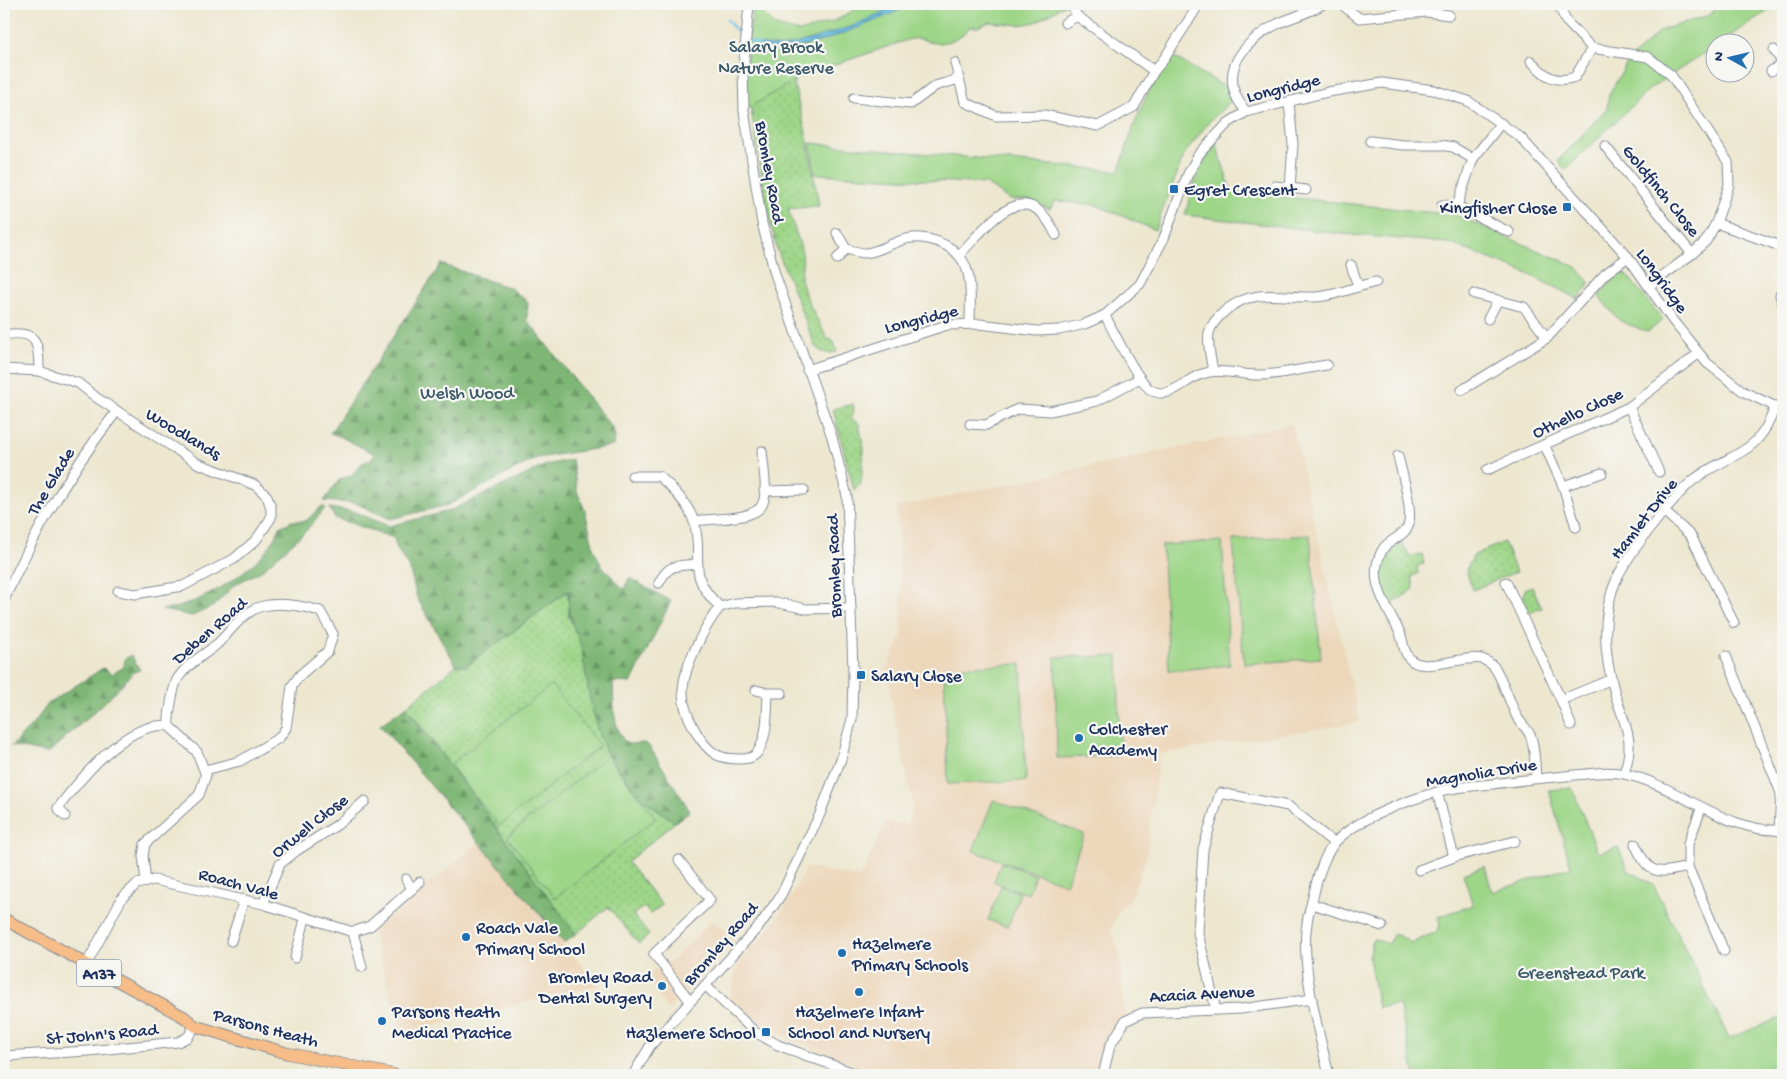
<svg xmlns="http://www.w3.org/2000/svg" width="1787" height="1079" font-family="'Gochi Hand',sans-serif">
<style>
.built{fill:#edd7bb}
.grass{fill:url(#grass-dots);stroke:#5c8273}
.forest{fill:url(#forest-firs);stroke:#4c7369}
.green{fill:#9ed688;stroke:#5c8273}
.water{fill:url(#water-rules);stroke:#4076a0}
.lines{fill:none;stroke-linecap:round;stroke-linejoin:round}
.stream{stroke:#65bde2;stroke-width:2.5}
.minor-casing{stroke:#848b96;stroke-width:11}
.major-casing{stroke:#848b96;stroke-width:13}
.minor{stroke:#fff;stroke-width:9}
.major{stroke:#f7bd88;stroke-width:11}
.poi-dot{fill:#1f6fb2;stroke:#f6f6f2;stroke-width:2}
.labels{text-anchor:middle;stroke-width:4.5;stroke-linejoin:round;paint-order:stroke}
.shield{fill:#f6f6f2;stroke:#5d6b8a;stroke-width:1}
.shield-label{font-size:16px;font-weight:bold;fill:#1b2f5e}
.park-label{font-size:18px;fill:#3c5968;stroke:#f6f6f2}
.street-label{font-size:18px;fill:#1b2f5e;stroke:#f6f6f2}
.poi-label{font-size:18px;fill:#1b2f5e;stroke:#f6f6f2;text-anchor:start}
</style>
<defs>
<pattern id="grass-dots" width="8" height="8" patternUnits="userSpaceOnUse" patternTransform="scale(1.25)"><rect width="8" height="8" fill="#9ed688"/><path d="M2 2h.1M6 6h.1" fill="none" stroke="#88b878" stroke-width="1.8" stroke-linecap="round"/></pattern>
<pattern id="forest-firs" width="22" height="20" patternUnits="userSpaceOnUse" patternTransform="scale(1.25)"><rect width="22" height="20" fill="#7eb774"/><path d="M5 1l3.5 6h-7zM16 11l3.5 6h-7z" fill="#669562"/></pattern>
<pattern id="water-rules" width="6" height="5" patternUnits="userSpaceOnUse" patternTransform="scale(1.25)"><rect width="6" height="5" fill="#65bde2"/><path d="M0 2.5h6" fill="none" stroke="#529aba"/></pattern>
</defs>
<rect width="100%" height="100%" fill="#f6f6f2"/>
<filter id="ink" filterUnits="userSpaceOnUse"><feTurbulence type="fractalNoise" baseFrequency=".02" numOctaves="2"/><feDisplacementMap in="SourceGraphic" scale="10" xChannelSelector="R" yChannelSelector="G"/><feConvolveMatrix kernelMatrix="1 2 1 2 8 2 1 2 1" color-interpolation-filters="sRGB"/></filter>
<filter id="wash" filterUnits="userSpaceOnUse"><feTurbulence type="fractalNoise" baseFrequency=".0096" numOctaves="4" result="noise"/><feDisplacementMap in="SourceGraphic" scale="20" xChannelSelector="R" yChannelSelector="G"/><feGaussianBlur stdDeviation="1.12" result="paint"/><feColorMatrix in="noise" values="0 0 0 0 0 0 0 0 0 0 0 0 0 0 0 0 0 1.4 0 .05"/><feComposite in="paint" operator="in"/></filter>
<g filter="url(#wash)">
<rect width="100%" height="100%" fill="#ede7cf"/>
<g class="built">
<polygon points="1292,424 1360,722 1159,754 1146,857 1131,898 1118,912 1111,930 1120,953 1125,1021 1110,1046 1103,1075 881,1075 791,1040 762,1025 730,999 737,964 759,942 790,900 806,867 860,878 886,821 907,824 911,814 913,805 893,711 887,669 902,634 897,507"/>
<polygon points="479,842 598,985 401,1033 372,931"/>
<polygon points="713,920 736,942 669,1009 665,1006 646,974 667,965"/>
</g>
<g class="grass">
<path d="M865,4l121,14 -76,18 -115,38 -1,11 13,52 12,69 -31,3c4,14 11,29 14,44 2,10 -3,20 0,30 5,21 17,38 25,56l6,1 4,12c-10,2 -15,2 -22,-6l-38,-97 -10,-41 -16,-99v-60l84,-28z"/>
<polygon points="853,404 854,408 851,418 859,424 864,449 861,484 854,490 833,409"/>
<polygon points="1504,542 1516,572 1473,590 1466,570 1474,555"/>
<path d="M1402,543l8,13 12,-2 2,10 -7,2 1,8 -6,2 2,13 -21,15h-3c-14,-22 -14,-50 12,-61z"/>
<polygon points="1532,586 1542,608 1529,613 1523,599 1525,589"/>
<polygon points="568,591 569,616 581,645 590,699 598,732 607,754 644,800 675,822 627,862 662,905 650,914 644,907 633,915 649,935 639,944 608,907 576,934 406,707 456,665 466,666"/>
</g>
<g class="forest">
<polygon points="441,264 510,288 528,302 527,320 613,429 615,438 613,446 537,458 448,505 390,519 355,503 324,501 339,480 352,475 362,463 371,460 375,454 339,436 330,433"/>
<path d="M572,459l5,32 8,20 9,39 8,16 22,24 5,-12 42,23 -40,82 -18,-1c1,18 -1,51 15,62l17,-1 4,3 41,65 -15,11 -31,-22 -37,-46 -9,-22 -8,-33 -9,-54 -12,-29 -1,-25 -102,75 -10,-1 -39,-67 -7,-28 -13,-21 -3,-11 -59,-20 -6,-10 26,4 34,14 60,-15 97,-46z"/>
<path d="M322,506l3,2 -19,23 -45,40 -27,14 -20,21 -22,10 -30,-6c11,-2 23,-4 33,-9 30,-13 75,-43 85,-74l12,-6h14z"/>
<polygon points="131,655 140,670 134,672 103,704 48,753 11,746 33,724 49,703 103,668 112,674 124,667 125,659"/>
<polygon points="406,707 576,934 564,943 380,725"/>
</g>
<g class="green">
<path d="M754,4h7l3,10 12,12 23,6 36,-11 30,-17h201l-30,18 -16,3 -31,-3 -11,5h-9c-6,11 -26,19 -39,15 -3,0 -5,-2 -8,-3 -8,-2 -17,2 -24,4l-98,34 -56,34 4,-72z"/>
<polygon points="1719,4 1779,4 1721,42 1714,42 1714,47 1651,88 1565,170 1558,161 1607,108 1609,94 1629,60 1661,30 1710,15"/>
<path d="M1172,56l55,32 5,12 -23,22 -24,31 -30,77 -59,-25 -41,-4 -5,8 -21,-9h-19l-24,-16 -171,-10 -5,-31 309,28c13,-41 25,-81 53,-115z"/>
<path d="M1216,143l15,48 224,24 122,52 13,17 -12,15 -52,-26 -77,-30 -107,-9 -157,-19c7,-26 13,-51 31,-72z"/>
<polygon points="1618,273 1626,274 1663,320 1648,332 1620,321 1598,296"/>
<polygon points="1310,535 1321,658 1244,664 1233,540"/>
<polygon points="1222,541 1230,665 1169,671 1162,545"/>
<polygon points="1118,656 1120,756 1057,758 1055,657"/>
<polygon points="1021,664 1026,781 948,784 944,667"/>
<polygon points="551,685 600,746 499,826 450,765"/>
<polygon points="607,756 656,818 555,898 507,837"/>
<polygon points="1572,788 1598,853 1618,847 1628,870 1653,884 1729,1038 1783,1017 1783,1060 1752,1075 1415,1075 1399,1004 1378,1008 1369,958 1373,939 1389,944 1394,933 1412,943 1438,931 1437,928 1440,927 1438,917 1473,905 1463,874 1485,866 1492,892 1571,867 1549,790"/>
<polygon points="993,800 1084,834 1066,884 973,851"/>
<polygon points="1001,862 1035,875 1028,894 994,882"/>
<polygon points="1001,886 1020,893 1008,927 988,920"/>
</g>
<path class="water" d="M900,4h16c-43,15 -114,55 -158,43l1,-3 24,3 22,-6 48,-15z"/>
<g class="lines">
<g class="stream">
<polyline points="727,20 743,38"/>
<polyline points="749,41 761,46"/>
</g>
</g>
</g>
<g filter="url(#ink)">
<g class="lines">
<g class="minor-casing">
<g id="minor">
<polyline points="1341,4 1359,18 1427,12 1449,15"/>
<polyline points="1558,4 1566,21 1592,48 1648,57 1671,75 1728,162 1729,185 1716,223 1706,241 1692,254 1649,286"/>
<polyline points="1077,16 1154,71"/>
<polyline points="1065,23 1077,16 1071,4"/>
<polyline points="1774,50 1783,63"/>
<path d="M1531,61c14,15 24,23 44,16l17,-29"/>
<polyline points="955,63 965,102 996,116 1044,115 1098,126 1134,107 1154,71 1164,59 1199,4"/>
<polyline points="1771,71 1783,64"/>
<polyline points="854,98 911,104 935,86 959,79"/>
<polyline points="1289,103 1293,144 1290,188"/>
<path d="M1246,112c-3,-5 -8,-11 -10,-16 -14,-33 15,-58 41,-72 15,-7 32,-11 46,-20"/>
<polyline points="1501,123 1473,159 1457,206 1509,232"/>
<polyline points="1370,141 1403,145 1440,145 1453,147 1473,159"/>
<polyline points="1605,146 1692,254"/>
<polyline points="1275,186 1306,190"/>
<polyline points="1442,205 1457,206"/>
<polyline points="1716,223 1783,247"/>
<path d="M837,233l9,16c5,1 13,4 19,4 16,-1 31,-14 47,-15 10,-1 24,2 33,7 31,15 25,49 25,78"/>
<path d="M960,254c29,-30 66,-83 96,-19"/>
<polyline points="837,259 846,249"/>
<polyline points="1351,265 1358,286"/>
<polyline points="1474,294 1524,307 1547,338"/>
<polyline points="1780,295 1783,305"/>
<path d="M1105,315c8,16 33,67 46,75 19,11 34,-11 51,-16 19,-6 34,0 53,1 21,1 50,-7 72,-10"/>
<polyline points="1488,319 1498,300"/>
<path d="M4,335c33,-6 35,7 35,36"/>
<polyline points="4,369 39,371 78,383 97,398 197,463 255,485 267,496 271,508 271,518 256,540 234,559 183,586 135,594 118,591"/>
<polyline points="807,370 947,325 980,324 1037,331 1059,330 1085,324 1105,315 1140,284 1164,238 1187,176 1199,154 1228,123 1246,112 1328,92 1382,83 1434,90 1468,101 1520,137 1628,257 1673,321 1707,363 1744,392 1783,410"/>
<path d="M1213,371c-2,-12 -6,-26 -4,-38 2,-9 9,-16 16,-22 27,-24 58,-13 91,-14 20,-1 40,-11 60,-15"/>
<polyline points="1462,390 1547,338 1605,274 1628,257"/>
<polyline points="1629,407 1659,472"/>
<polyline points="970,424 986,425 1018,409 1050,411 1097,401 1140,378"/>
<polyline points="1545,446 1563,486 1576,527"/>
<path d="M1398,456c4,18 14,49 11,67 -2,13 -20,16 -26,26 -18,30 4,57 17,84 3,7 3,15 7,22 11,22 55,-1 75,4 3,1 10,5 12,8 6,6 17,38 22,48 4,8 12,14 15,22 4,12 4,29 5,41"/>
<polyline points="1487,470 1629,407 1698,354"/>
<path d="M632,476h27c13,11 30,29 35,46 11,38 -10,51 26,85"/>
<polyline points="1563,486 1602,473"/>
<polyline points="764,491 804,490"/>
<polyline points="1665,512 1691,536 1734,623"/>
<path d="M694,521c17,-3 63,0 69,-18 5,-15 0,-37 -1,-52"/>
<polyline points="1506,582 1561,700 1612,679"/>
<path d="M659,583c10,-20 18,-17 39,-19"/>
<path d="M4,600c30,-67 68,-132 113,-189"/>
<polyline points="1726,656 1781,793 1779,831"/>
<path d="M756,690l12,3c-1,18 0,45 -11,60 -4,5 -11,6 -17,6 -7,0 -17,-1 -23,-4 -17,-9 -34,-43 -34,-62 -1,-23 22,-68 37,-86l15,-4 40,-1 31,7 45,-1"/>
<polyline points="768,693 782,693"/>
<polyline points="1561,700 1571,725"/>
<path d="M169,726c-1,-9 4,-40 9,-48 10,-15 25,-22 38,-33 15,-13 26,-34 47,-39 17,-4 40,0 57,5l13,23 -5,17 -28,24 -8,11 -6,42 -7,10 -39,23 -35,9"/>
<path d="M1624,773c11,-32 2,-46 -8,-76 -12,-39 -16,-81 1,-119 12,-25 53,-77 74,-96 36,-30 68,-23 84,-76"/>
<polyline points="1437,792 1454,857"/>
<polyline points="1701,809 1688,844 1688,867 1724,951"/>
<path d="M65,816l-7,-8c23,-30 69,-88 111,-82l28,26 9,23 -7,20 -54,49 -2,12 3,26"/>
<path d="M1635,844c14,32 22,30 53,23"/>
<polyline points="679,860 710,900 654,954 690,1001"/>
<polyline points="1419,870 1454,857 1515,841"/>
<polyline points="412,889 420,882"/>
<polyline points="263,904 280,864 296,851 337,825 365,801"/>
<polyline points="1312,904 1382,926"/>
<polyline points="353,932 362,967"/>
<polyline points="231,941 244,900"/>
<polyline points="295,958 305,919"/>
<polyline points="86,965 122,898 137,884 154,880 263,904 353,932 370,926 412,889 406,879"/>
<polyline points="705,985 755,1032 778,1045 859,1075"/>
<polyline points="1216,1010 1198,933 1203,849 1220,793 1288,806 1334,843"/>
<polyline points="4,1056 88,1051 178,1042 188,1037 195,1026"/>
<polyline points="633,1075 650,1046 760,925 781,895 820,814 841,759 852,719 853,671 847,496 832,437 775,274 762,223 744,111 743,71 749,4"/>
<polyline points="1103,1075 1110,1046 1125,1021 1142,1013 1241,1009 1312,999"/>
<path d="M1329,1075c-10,-41 -29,-111 -22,-152 1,-9 4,-17 6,-26 4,-18 9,-37 20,-52 18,-24 75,-45 104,-53 18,-5 37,-6 56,-8 27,-4 55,-6 82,-9 16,-1 34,-5 49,-1 53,10 102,60 159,56"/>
</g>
</g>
<g class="major-casing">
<polyline id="major" points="4,919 184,1017 195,1026 286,1053 395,1075"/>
</g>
<use href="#minor" class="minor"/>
<use href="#major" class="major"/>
</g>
</g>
<g class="poi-dot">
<rect x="1169" y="184" width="10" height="10" rx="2.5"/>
<rect x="1562" y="202" width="10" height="10" rx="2.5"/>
<rect x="856" y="670" width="10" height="10" rx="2.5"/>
<circle cx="1079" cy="738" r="5"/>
<circle cx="466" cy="937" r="5"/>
<circle cx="842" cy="953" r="5"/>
<circle cx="662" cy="986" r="5"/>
<circle cx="859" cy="992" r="5"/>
<circle cx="382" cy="1021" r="5"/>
<rect x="761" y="1027" width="10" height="10" rx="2.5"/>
</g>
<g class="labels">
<rect class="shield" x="76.5" y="959.5" width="45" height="27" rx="4"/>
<g class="shield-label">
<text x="99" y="979">A137</text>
</g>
<g class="park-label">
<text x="776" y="52">Salary Brook<tspan x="776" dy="21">Nature Reserve</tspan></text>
<text x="467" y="398">Welsh Wood</text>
<text x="1581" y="978">Greenstead Park</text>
</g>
<g class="street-label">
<text transform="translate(1283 87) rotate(-14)" y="6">Longridge</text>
<text transform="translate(771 172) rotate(80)" y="6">Bromley Road</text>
<text transform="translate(1662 190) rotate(51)" y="6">Goldfinch Close</text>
<text transform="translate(1663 280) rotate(54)" y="6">Longridge</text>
<text transform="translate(921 318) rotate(-14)" y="6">Longridge</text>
<text transform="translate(1577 412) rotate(-25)" y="6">Othello Close</text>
<text transform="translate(184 433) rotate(31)" y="6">Woodlands</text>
<text transform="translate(50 481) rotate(-59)" y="6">The Glade</text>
<text transform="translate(1643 518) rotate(-52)" y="6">Hamlet Drive</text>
<text transform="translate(833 566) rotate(-92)" y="6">Bromley Road</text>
<text transform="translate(209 630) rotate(-41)" y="6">Deben Road</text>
<text transform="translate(1481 772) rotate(-9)" y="6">Magnolia Drive</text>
<text transform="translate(309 825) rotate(-38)" y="6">Orwell Close</text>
<text transform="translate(239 883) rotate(15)" y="6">Roach Vale</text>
<text transform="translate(720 943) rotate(-49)" y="6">Bromley Road</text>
<text transform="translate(1202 993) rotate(-3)" y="6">Acacia Avenue</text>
<text transform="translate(266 1027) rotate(15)" y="6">Parsons Heath</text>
<text transform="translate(102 1033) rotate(-5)" y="6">St John's Road</text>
</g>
<g class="poi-label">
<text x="1184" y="195">Egret Crescent</text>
<text x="1557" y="213" text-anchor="end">Kingfisher Close</text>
<text x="871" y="681">Salary Close</text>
<text x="1089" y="734">Colchester<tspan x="1089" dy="21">Academy</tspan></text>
<text x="476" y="933">Roach Vale<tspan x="476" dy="21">Primary School</tspan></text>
<text x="852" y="949">Hazelmere<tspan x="852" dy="21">Primary Schools</tspan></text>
<text x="652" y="982" text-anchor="end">Bromley Road<tspan x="652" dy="21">Dental Surgery</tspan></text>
<text x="392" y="1017">Parsons Heath<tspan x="392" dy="21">Medical Practice</tspan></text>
<text x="859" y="1017" text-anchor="middle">Hazelmere Infant<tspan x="859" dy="21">School and Nursery</tspan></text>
<text x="756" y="1038" text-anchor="end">Hazlemere School</text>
</g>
</g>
<rect width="1787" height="1079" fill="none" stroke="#f6f6f2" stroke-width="20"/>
<g transform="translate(1730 58) rotate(278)"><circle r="24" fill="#f6f6f2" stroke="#9ea6b7"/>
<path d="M0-4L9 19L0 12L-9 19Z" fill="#1f6fb2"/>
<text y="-8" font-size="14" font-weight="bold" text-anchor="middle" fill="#1b2f5e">N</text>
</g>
</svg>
